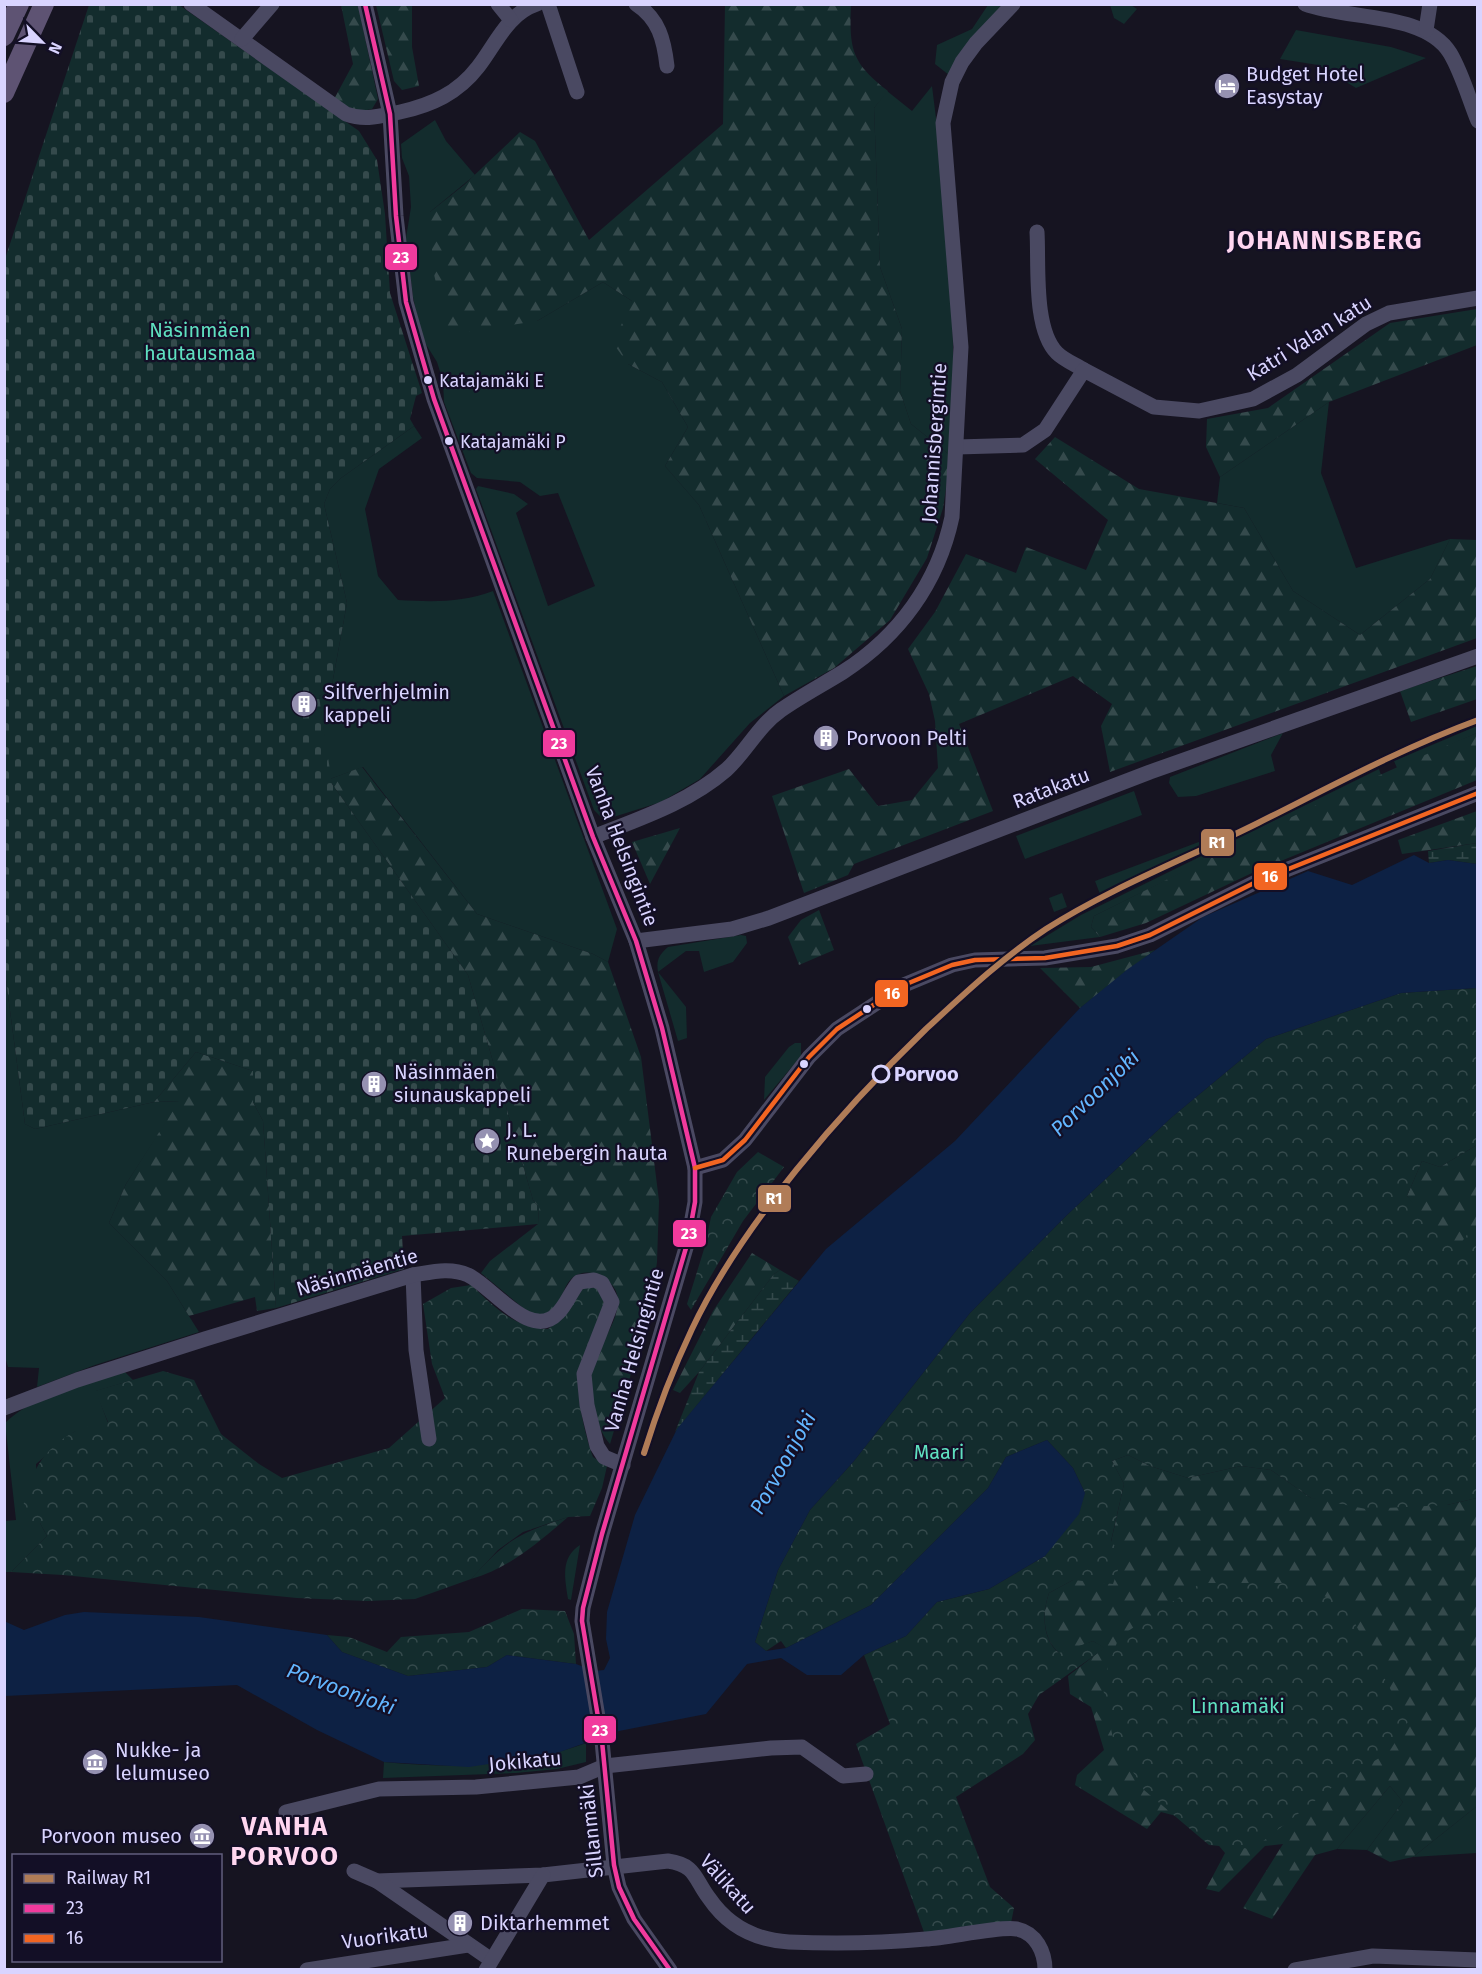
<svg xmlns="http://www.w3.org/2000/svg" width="1482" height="1974" font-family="'Fira Sans',sans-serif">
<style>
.grass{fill:#132c2d}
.forest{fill:url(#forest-firs)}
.wetland{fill:url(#wetland-marsh)}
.cemetery{fill:url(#cemetery-stones)}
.park{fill:url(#park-crowns)}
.water{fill:#0d2144}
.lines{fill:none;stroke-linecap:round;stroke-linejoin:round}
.minor{stroke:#4a4962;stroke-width:15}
.major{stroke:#5e5373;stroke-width:20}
.bus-1-casing{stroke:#130f26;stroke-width:9}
.bus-2-casing{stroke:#130f26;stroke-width:9}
.bus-1{stroke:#f13a9d;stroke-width:4.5}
.bus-2{stroke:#f26522;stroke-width:4.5}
.rail-1-casing{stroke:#130f26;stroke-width:10}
.rail-1{stroke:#b07c57;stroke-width:6}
.bus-dot{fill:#d9d4ff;stroke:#130f26;stroke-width:2}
.stop-dot{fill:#130f26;stroke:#d9d4ff;stroke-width:3}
.labels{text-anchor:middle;stroke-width:4.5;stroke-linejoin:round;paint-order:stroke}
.bus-label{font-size:18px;fill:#d9d4ff;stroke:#130f26;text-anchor:start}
.poi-label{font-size:20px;fill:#d9d4ff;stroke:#130f26;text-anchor:start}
.park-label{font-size:20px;fill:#5fe0c0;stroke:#130f26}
.street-label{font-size:20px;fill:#d9d4ff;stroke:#130f26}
.stop-label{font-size:20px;font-weight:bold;fill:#d9d4ff;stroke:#130f26;text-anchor:start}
.water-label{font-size:21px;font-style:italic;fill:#62b6ff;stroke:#130f26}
.district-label{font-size:26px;font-weight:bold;letter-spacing:1.5px;fill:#ffd6f0;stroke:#130f26}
.line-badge{stroke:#130f26;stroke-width:2}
.badge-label{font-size:16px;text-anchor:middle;font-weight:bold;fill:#fff}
</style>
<defs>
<pattern id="forest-firs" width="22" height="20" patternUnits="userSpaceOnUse" patternTransform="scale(1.5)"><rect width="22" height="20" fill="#132c2d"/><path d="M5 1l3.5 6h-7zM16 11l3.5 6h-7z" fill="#354a4c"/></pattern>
<pattern id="wetland-marsh" width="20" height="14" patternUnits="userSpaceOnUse" patternTransform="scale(1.5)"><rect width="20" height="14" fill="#132c2d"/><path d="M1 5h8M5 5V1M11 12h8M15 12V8" fill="none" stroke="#354a4c"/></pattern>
<pattern id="cemetery-stones" width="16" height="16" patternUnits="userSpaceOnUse" patternTransform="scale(1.5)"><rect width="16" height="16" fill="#132c2d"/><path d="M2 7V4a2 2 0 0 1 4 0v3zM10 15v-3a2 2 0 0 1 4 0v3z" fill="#354a4c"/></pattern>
<pattern id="park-crowns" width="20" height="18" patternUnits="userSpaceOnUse" patternTransform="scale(1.5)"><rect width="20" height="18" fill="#132c2d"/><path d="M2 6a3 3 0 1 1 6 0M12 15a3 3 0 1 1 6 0" fill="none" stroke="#354a4c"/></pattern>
</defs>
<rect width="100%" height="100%" fill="#161421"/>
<g class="grass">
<polygon points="988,5 1003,5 949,75 935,64 937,45 972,29"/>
<polygon points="1110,5 1131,5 1137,9 1124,24 1114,18"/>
<polygon points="1296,30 1391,47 1426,58 1356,88 1318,65 1280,59"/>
<path d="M932,86c16,122 26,247 19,370l-40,-32 -11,-33 2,-62 -22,-62 -6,-159 13,-17 25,20z"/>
<polygon points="435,120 446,141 475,175 430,212 537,321 603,282 632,301 628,364 662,382 688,427 665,466 699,505 784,696 750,723 700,779 661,802 604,820 594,810 476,489 478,486 514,494 528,504 516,513 548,606 595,586 558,493 540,496 520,482 477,478 471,473 444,402 443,381 437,362 422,338 413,297 406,238 411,207 409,176 402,158 401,144"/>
<polygon points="1329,402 1321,473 1356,568 1450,539 1430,579 1360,635 1293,591 1244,508 1217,503 1220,477"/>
<path d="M414,426l8,12 -43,31 -14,40 13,67 20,24c34,2 63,3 95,-9l124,338 -9,33 -15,-8 -116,-40 -114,-147 -33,12 -11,-83 12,-6 16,-87 -23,-99 6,-15 11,-11z"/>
<polygon points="1477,726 1477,733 1397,768 1394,761"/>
<polygon points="1283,733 1271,755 1275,771 1196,796 1178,797 1169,783 1170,777"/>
<polygon points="1379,769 1381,775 1094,916 1091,927 1100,937 1030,946 1081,915"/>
<polygon points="1134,791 1142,815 1025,859 1016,836"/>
<polygon points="1228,831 1228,833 1100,894 1095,881"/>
<polygon points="1062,893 1067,907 1054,912 1049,898"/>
<path d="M741,935l5,1 1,7 -14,19 -29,10 -5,-21h-13l-28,21 28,35 1,31 -9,3 -20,-69c-2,-12 1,-17 10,-25z"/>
<polygon points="4,965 25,1124 35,1129 154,1102 180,1101 126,1184 109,1223 167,1281 199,1332 95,1365 37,1387 39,1368 8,1367 5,1357"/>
<polygon points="795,1043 801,1043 801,1056 764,1100 765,1077 789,1047"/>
<path d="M122,1369l11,11 -37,11 12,32 -34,9 -38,32 4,59 7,13 -36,36h-6v-51l11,-1 -11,-97c30,-29 79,-40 117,-54z"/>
<path d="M580,1545l-9,55 -3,-1c-3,-21 -8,-41 12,-54z"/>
<path d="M586,1743v19l-29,7 -41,4 -133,5 1,-16c70,7 136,5 202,-19z"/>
<polygon points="1390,1786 1403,1802 1367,1850 1337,1849"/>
<polygon points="1477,1805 1477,1853 1413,1857 1477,1806"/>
</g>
<g class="forest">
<polygon points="341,5 358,5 378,99 372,109 346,114 332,103 353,64"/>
<polygon points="376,5 412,5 412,47 419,86 402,90 394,81"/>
<path d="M725,5h126c-2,45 1,58 37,86l-14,17 6,159 22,62 -2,62 11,33 40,32 -8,52 -16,50 -37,62 -56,48 -50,28 -85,-191 -34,-39 23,-39 -26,-45 -34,-18 -15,-21 19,-42 -29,-19 -66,39 -89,14 -15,-65 -3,-58 34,-27 56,-53 15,9 54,99 134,-116z"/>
<polygon points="1477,309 1477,345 1329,402 1220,477 1206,447 1207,419 1268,408 1390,323"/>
<polygon points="1055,437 1139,489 1244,508 1293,591 1360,635 1430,579 1450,539 1477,540 1477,638 1110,772 1101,726 1112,704 1073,676 959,724 993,811 854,864 848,875 804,893 772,796 849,769 878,806 912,800 938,768 935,721 929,694 908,649 935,612 966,554 1016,573 1026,547 1086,570 1108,520 1035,459"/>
<polygon points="1477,666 1477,699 1411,722 1400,691"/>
<path d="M1477,733v47l-225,93 -106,50 -46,14 -9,-10 3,-11c127,-63 252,-130 383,-183z"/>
<path d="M362,767l115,147 116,40 15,8 33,95 18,144 -2,61 -7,48 -40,134c-14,-15 -23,-53 -19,-74 5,-26 48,-69 14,-91 -8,-6 -17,-8 -26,-5 -17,6 -14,26 -26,35 -4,3 -9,5 -13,7l-12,-4 -47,-39 9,-12 48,-37 1,-17 -6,-7 -65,-225 -136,-191 -2,-5z"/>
<polygon points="1477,811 1477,843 1402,854 1398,840"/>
<polygon points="680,828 650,884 632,842"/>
<polygon points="819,910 834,950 799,965 788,937 801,920"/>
<polygon points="1155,950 1080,1008 1040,968 1091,967"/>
<polygon points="196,1052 253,1071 253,1102 263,1121 276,1308 257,1311 255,1297 189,1316 167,1281 109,1223 126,1184 179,1101 154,1102"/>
<polygon points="1477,1145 1477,1283 1407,1196 1422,1161 1440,1167"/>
<polygon points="752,1253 780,1270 774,1274 699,1372 680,1393 673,1390 713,1311"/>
<path d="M1128,1455l22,11 38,12 53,-12 30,4 40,28 136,7 30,-7v308l-64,51 -23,5 -23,-12 36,-48 -13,-16 -53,63 -22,6 -43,64 -29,-11 40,-64 -18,2 -46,46 -13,-3 19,-36 -26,-31 -38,-10 -14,17 -72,-44 2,-10 27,-25 -13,-43 -21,-13 -2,-18 36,-28 -11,-7 -33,13c-18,-15 -18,-41 -11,-61l24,-13 38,-38 13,-58 -12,-23z"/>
<path d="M568,1517c-29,25 -60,52 -97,62 36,-40 47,-45 97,-62z"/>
</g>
<g class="wetland">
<polygon points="1477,843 1477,864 1448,860 1429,863 1428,851"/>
<polygon points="780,1270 799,1281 675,1432 699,1372 774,1274"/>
</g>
<polygon class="cemetery" points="89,5 179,5 359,131 377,160 385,214 390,293 422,393 416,396 410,419 414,426 341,478 330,489 324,504 347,603 331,690 319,696 332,784 468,975 533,1200 539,1207 538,1224 402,1236 404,1269 276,1308 263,1121 253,1102 253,1071 196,1052 154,1102 35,1129 25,1124 4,965 4,262"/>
<g class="park">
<path d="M1477,988v157l-37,22 -18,-6 -15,35 49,54 15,-21 6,-1v270l-30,7 -81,4 -55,-11 -40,-28 -30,-4 -53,12 -38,-12 -22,-11 -16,6 12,23 -13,57 12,15 -10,28 -40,-4 -24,13c-7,20 -7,46 10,60l34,-12 12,7 -66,47 -11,19 7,26 -12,14 -67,43 34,90 24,21 -3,15 -86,12 -69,-191 34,-20 -26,-69 42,-19 31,-34 52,-13 56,-33 40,-63 -12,-25 -26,-28 -41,17 -18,31 -117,117 -85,43 -5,-7 -15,10 -11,-9 23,-72 32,-60 44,-49 116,-148 97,-98 105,-98 94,-78 135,-46z"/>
<polygon points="758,1152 784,1167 743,1221 691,1310 687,1304 705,1246 711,1217 737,1172"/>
<path d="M471,1285c25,23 41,42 77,44l14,-11 22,-31 13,1c3,6 7,10 7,17 -1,16 -20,46 -24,65 -5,25 5,64 13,87l14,9 -5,22 -12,28 -22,1 -45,15 -25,18 -27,29 -56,20 -48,2 -70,-3 -234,-23 -52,-3 36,-36 -7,-13 -19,-5c7,-38 16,-64 51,-85 9,-6 25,-8 36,-11l-13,-31 68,-20 31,9 27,54 38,30 23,14 107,-30 56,-50 -13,-34 -9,-60 28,-16z"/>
<polygon points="1201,1583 1286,1583 1344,1603 1408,1722 1389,1752 1335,1785 1253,1849 1209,1845 1144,1790 1113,1739 1102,1683 1119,1637"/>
<polygon points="522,1609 565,1611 574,1634 576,1664 507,1655 487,1667 408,1676 342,1652 327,1635 349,1637 387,1652 401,1637 469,1632"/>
</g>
<polygon class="water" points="1414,855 1429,863 1448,860 1477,864 1477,988 1401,993 1266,1039 1172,1117 1067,1215 970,1313 854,1461 810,1510 778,1570 755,1642 766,1651 786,1648 871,1605 988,1488 1006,1457 1047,1440 1073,1468 1085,1493 1079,1514 1045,1556 989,1589 937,1602 906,1636 864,1655 841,1675 807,1675 781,1658 747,1664 706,1714 619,1731 554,1754 469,1767 384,1762 317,1730 237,1685 5,1696 4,1621 24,1630 65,1615 84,1612 199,1617 327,1635 342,1652 408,1676 487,1667 507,1655 576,1664 595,1671 604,1670 610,1658 606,1639 607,1612 635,1515 677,1429 826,1249 955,1141 1080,1008 1128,969 1203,917 1308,871 1352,885"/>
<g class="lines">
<g class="minor">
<path d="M191,4l155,110c19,7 34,2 54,-2 32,-7 58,-19 78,-45 18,-23 29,-53 59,-63"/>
<polyline points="365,4 390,114 396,216 406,302 434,399 593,837 636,941 662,1028 695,1168 695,1202 688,1241 602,1534 583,1608 582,1621 602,1741 614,1865 619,1887 634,1919 670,1970"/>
<polyline points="498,4 511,20"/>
<polyline points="548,4 577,92"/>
<path d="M636,4c23,15 28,36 31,62"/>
<path d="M1305,4c42,16 120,8 145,49 12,20 19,46 28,68"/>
<polyline points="1426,30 1430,4"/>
<polyline points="242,39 272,4"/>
<path d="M1037,232c2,32 -4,97 20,121 7,7 19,12 27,17"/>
<polyline points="957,447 1023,445 1045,430 1084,370 1154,407 1199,411 1253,399 1297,375 1366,324 1389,313 1478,298"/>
<path d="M593,837c45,-18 95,-34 133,-67 20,-18 32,-44 55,-60 20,-14 41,-25 62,-38 56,-36 95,-89 109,-155l9,-170 -18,-224 9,-41 10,-20 14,-19 37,-39"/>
<polyline points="636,941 732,929 769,918 1150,772 1478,656"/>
<polyline points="695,1168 723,1160 745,1140 809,1057 837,1029 904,985 952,965 975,960 1045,958 1117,946 1150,935 1256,882 1478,793"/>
<polyline points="413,1275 416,1350 429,1439"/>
<path d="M4,1408l73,-28 128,-41 208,-64c19,-3 37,-8 55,0 25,12 63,67 90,38 9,-9 13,-22 21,-31l15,-2 8,3 10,19 -28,72 3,31 10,41 7,11 19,8"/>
<polyline points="286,1812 379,1789 476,1787 579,1777 605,1766 771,1748 802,1747 843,1776 866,1774"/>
<path d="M354,1871l23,10 166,-6 125,-14c28,4 26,17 41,37 19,28 46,42 80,44 44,2 94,1 137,-3 22,-1 73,-13 91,-10 19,4 28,23 28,41"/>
<polyline points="377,1881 490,1959"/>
<polyline points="307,1970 468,1945"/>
<polyline points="486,1970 543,1875"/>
<polyline points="1295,1970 1373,1956 1478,1960"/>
</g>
<g class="major">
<polyline points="4,36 19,4"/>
<polyline points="4,93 44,4"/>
</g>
<g class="bus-1-casing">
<polyline id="bus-1" points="365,4 390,114 396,216 406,302 434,399 593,837 636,941 662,1028 695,1168 695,1202 688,1241 602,1534 583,1608 582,1621 602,1741 614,1865 619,1887 634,1919 670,1970"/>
</g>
<g class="bus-2-casing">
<polyline id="bus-2" points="695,1168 723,1160 745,1140 809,1057 837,1029 904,985 952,965 975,960 1045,958 1117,946 1150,935 1256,882 1478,793"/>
</g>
<use href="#bus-1" class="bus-1"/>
<use href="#bus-2" class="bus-2"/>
<g class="rail-1-casing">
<path id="rail-1" d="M644,1453c13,-42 29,-84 48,-124 49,-104 151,-220 234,-300 38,-35 76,-71 120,-100 66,-42 142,-71 212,-106 72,-36 144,-75 220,-103"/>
</g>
<use href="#rail-1" class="rail-1"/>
</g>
<defs>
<g id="hotel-disc" transform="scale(1.35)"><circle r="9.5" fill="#9591b1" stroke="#130f26"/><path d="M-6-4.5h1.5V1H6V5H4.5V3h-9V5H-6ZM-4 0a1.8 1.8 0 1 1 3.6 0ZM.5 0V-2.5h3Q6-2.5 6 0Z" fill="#fff"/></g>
<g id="building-disc" transform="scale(1.35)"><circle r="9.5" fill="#9591b1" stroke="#130f26"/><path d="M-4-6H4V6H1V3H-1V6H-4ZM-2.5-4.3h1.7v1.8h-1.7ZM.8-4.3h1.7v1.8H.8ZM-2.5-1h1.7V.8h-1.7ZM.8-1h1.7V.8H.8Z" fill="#fff"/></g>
<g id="sight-disc" transform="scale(1.35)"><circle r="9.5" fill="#9591b1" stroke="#130f26"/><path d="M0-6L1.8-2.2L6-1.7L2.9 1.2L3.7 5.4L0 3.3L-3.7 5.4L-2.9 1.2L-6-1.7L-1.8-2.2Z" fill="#fff"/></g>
<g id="museum-disc" transform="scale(1.35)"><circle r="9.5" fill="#9591b1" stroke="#130f26"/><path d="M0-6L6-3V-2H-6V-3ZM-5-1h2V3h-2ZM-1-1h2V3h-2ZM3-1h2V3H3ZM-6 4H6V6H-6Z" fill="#fff"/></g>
</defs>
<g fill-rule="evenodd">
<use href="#hotel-disc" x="1227" y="86"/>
<use href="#building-disc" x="304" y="704"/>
<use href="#building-disc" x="826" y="738"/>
<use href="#building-disc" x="374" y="1084"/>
<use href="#sight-disc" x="487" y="1141"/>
<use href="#museum-disc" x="95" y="1762"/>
<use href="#museum-disc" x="202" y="1836"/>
<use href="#building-disc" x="460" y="1923"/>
</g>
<g class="bus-dot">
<circle cx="428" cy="380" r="5"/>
<circle cx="449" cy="441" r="5"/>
<circle cx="867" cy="1009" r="5"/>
<circle cx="804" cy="1064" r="5"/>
</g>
<circle class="stop-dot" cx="881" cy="1074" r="8"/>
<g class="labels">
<g class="bus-label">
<text x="439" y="387">Katajamäki E</text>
<text x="460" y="448">Katajamäki P</text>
</g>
<g class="poi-label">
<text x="1246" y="81">Budget Hotel<tspan x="1246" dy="23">Easystay</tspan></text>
<text x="324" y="699">Silfverhjelmin<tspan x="324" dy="23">kappeli</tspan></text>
<text x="846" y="745">Porvoon Pelti</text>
<text x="394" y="1079">Näsinmäen<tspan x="394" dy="23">siunauskappeli</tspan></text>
<text x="506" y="1137">J. L.<tspan x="506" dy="23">Runebergin hauta</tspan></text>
<text x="115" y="1757">Nukke- ja<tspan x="115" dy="23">lelumuseo</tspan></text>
<text x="182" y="1843" text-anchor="end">Porvoon museo</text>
<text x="480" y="1930">Diktarhemmet</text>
</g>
<g class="park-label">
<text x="200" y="337">Näsinmäen<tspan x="200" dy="23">hautausmaa</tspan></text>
<text x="939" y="1459">Maari</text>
<text x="1238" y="1713">Linnamäki</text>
</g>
<g class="street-label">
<text transform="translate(1309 338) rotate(-32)" y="7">Katri Valan katu</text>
<text transform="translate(934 443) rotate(-86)" y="7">Johannisbergintie</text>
<text transform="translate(1051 788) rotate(-21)" y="7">Ratakatu</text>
<text transform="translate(622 846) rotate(69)" y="7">Vanha Helsingintie</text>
<text transform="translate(357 1272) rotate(-16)" y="7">Näsinmäentie</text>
<text transform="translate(634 1350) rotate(-74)" y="7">Vanha Helsingintie</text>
<text transform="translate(525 1761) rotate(-5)" y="7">Jokikatu</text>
<text transform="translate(591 1831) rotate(-96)" y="7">Sillanmäki</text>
<text transform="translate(728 1884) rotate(48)" y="7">Välikatu</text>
<text transform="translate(385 1936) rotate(-8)" y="7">Vuorikatu</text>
</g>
<g class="stop-label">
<text x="894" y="1081">Porvoo</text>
</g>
<g class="water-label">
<text transform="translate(1095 1093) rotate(-44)" y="7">Porvoonjoki</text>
<text transform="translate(783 1463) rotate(-61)" y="7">Porvoonjoki</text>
<text transform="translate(341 1689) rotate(20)" y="7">Porvoonjoki</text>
</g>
<g class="district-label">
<text x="1325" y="249">JOHANNISBERG</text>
<text x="285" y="1835">VANHA<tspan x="285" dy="30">PORVOO</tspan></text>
</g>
</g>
<g class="line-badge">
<rect x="384" y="243" width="34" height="28" rx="6" fill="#f13a9d"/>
<rect x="542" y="729" width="34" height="29" rx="6" fill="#f13a9d"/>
<rect x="1200" y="828" width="35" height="29" rx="6" fill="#b07c57"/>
<rect x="1253" y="862" width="35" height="29" rx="6" fill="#f26522"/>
<rect x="874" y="979" width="35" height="29" rx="6" fill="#f26522"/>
<rect x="757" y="1184" width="35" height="29" rx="6" fill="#b07c57"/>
<rect x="672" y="1219" width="35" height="29" rx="6" fill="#f13a9d"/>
<rect x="583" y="1715" width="34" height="29" rx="6" fill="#f13a9d"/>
</g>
<g class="badge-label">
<text x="401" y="263">23</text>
<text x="559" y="749">23</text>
<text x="1217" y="848">R1</text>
<text x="1270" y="882">16</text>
<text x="892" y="999">16</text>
<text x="774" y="1204">R1</text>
<text x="689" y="1239">23</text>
<text x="600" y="1736">23</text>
</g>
<rect width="1482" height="1974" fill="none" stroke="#d9d4ff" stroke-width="12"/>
<rect x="12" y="1854" width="210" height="108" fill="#130f26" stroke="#625e7d" stroke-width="1.5"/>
<rect x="24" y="1874" width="30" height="9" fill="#b07c57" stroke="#625e7d" stroke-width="1.5"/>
<text x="66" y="1884" font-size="18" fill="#d9d4ff">Railway R1</text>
<rect x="24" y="1904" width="30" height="9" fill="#f13a9d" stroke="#625e7d" stroke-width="1.5"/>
<text x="66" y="1914" font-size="18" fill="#d9d4ff">23</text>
<rect x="24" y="1934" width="30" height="9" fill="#f26522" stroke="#625e7d" stroke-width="1.5"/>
<text x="66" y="1944" font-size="18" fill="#d9d4ff">16</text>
<g transform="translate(42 42) rotate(115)" stroke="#130f26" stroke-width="4.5" paint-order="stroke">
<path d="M0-4.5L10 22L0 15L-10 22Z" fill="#d9d4ff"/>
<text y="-9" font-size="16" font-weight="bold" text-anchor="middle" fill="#d9d4ff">N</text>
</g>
</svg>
